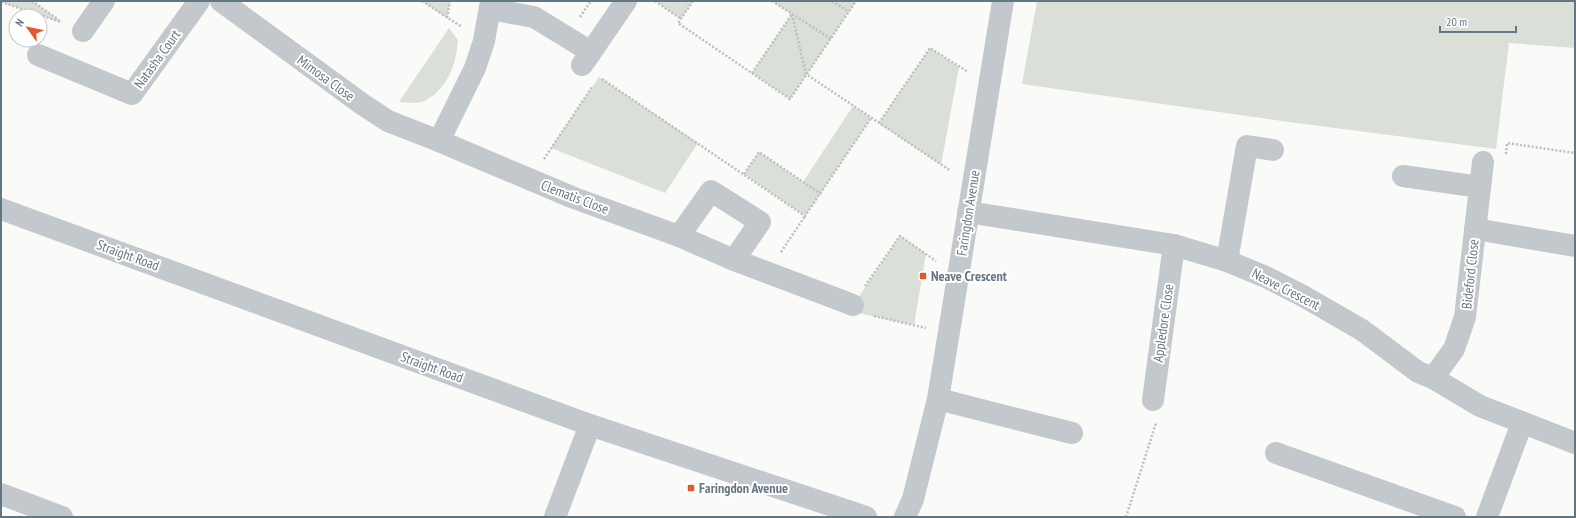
<svg xmlns="http://www.w3.org/2000/svg" width="1576" height="518" font-family="'PT Sans Narrow',sans-serif">
<style>
.green{fill:#dadfd7}
.lines{fill:none;stroke-linecap:round;stroke-linejoin:round}
.path{stroke:#bbbfc2;stroke-width:2.5;stroke-dasharray:2 2;stroke-linecap:butt}
.minor{stroke:#c3c8cc;stroke-width:22}
.poi-dot{fill:#e4572e;stroke:#fff;stroke-width:1.5}
.labels{text-anchor:middle;stroke-width:4;stroke-linejoin:round;paint-order:stroke}
.street-label{font-size:14px;fill:#657683;stroke:#fff}
.poi-label{font-size:14px;font-weight:bold;fill:#657683;stroke:#fff;text-anchor:start}
</style>
<rect width="100%" height="100%" fill="#fafaf8"/>
<g class="green">
<polygon points="1,1 32,1 63,23 1,2"/>
<polygon points="422,1 450,1 447,18"/>
<polygon points="655,1 693,1 681,19"/>
<polygon points="772,1 856,1 790,99 752,73 792,14"/>
<polygon points="1037,1 1575,1 1575,48 1509,43 1496,149 1297,123 1022,84"/>
<path d="M449,28l9,12c-2,22 -7,39 -23,54 -5,3 -8,7 -14,8 -6,2 -15,0 -22,0z"/>
<polygon points="930,48 959,67 941,165 879,123"/>
<polygon points="599,77 698,143 665,193 551,148"/>
<polygon points="853,106 871,118 805,216 744,174 759,152 803,182"/>
<polygon points="900,236 926,254 914,325 853,312 853,305"/>
</g>
<g class="lines">
<g class="path">
<polyline points="32,1 59,20"/>
<polyline points="422,1 462,27"/>
<polyline points="655,1 681,19"/>
<polyline points="693,1 678,23 790,99 856,1"/>
<polyline points="772,1 831,39"/>
<polyline points="832,1 849,12"/>
<polyline points="1,2 61,22"/>
<polyline points="792,14 806,74 951,171"/>
<polyline points="580,17 591,1"/>
<polyline points="447,18 450,1"/>
<polyline points="752,73 792,14"/>
<polyline points="602,79 805,216 871,118"/>
<polyline points="879,123 930,48 968,72"/>
<polyline points="1506,154 1507,143 1575,153"/>
<polyline points="544,159 592,87"/>
<polyline points="744,174 759,152 821,194"/>
<polyline points="781,252 805,216"/>
<polyline points="865,286 900,236 936,261"/>
<polyline points="874,316 926,328"/>
<polyline points="1126,517 1156,423"/>
</g>
<g class="minor">
<polyline points="221,1 362,104 388,121 439,141"/>
<polyline points="491,1 484,41 475,68 439,141 574,198 679,236 734,260 853,305"/>
<polyline points="490,9 534,17 591,52 582,65"/>
<polyline points="83,31 104,1"/>
<polyline points="591,52 626,1"/>
<polyline points="38,55 132,94 199,1"/>
<polyline points="1403,176 1480,187"/>
<polyline points="1,209 590,425 866,517"/>
<polyline points="968,212 1174,245 1227,261 1266,277 1303,296 1362,330 1418,372 1433,378 1480,406 1575,443"/>
<polyline points="1475,229 1575,246"/>
<polyline points="679,236 711,191 760,222 734,260"/>
<polyline points="1227,261 1247,146 1273,150"/>
<polyline points="1433,378 1454,349 1465,317 1483,162"/>
<polyline points="938,399 1072,433"/>
<polyline points="1153,400 1174,245"/>
<polyline points="1276,453 1455,517"/>
<polyline points="1,494 62,517"/>
<polyline points="555,517 590,425"/>
<polyline points="905,517 913,499 938,399 1003,1"/>
<polyline points="1487,517 1522,423"/>
</g>
</g>
<g class="poi-dot">
<rect x="919" y="272" width="8" height="8" rx="2"/>
<rect x="687" y="484" width="8" height="8" rx="2"/>
</g>
<g class="labels">
<g class="street-label">
<text transform="translate(157 59) rotate(-54)" y="5">Natasha Court</text>
<text transform="translate(326 78) rotate(36)" y="5">Mimosa Close</text>
<text transform="translate(575 197) rotate(21)" y="5">Clematis Close</text>
<text transform="translate(968 213) rotate(-81)" y="5">Faringdon Avenue</text>
<text transform="translate(128 255) rotate(20)" y="5">Straight Road</text>
<text transform="translate(1470 274) rotate(-84)" y="5">Bideford Close</text>
<text transform="translate(1286 289) rotate(27)" y="5">Neave Crescent</text>
<text transform="translate(1163 323) rotate(-82)" y="5">Appledore Close</text>
<text transform="translate(432 367) rotate(20)" y="5">Straight Road</text>
</g>
<g class="poi-label">
<text x="931" y="281">Neave Crescent</text>
<text x="699" y="493">Faringdon Avenue</text>
</g>
</g>
<rect width="1576" height="518" fill="none" stroke="#657683" stroke-width="4"/>
<g transform="translate(28 28) rotate(303)"><circle r="19" fill="#ffffff" stroke="#c1c8cd"/>
<path d="M0-3L7 15L0 10L-7 15Z" fill="#e4572e"/>
<text y="-6" font-size="11" font-weight="bold" text-anchor="middle" fill="#657683">N</text>
</g>
<path d="M1440 26v6h76v-6" fill="none" stroke="#657683" stroke-width="2"/>
<text x="1446" y="26" font-size="12" fill="#657683" stroke="#ffffff" stroke-width="3" paint-order="stroke">20 m</text>
</svg>
